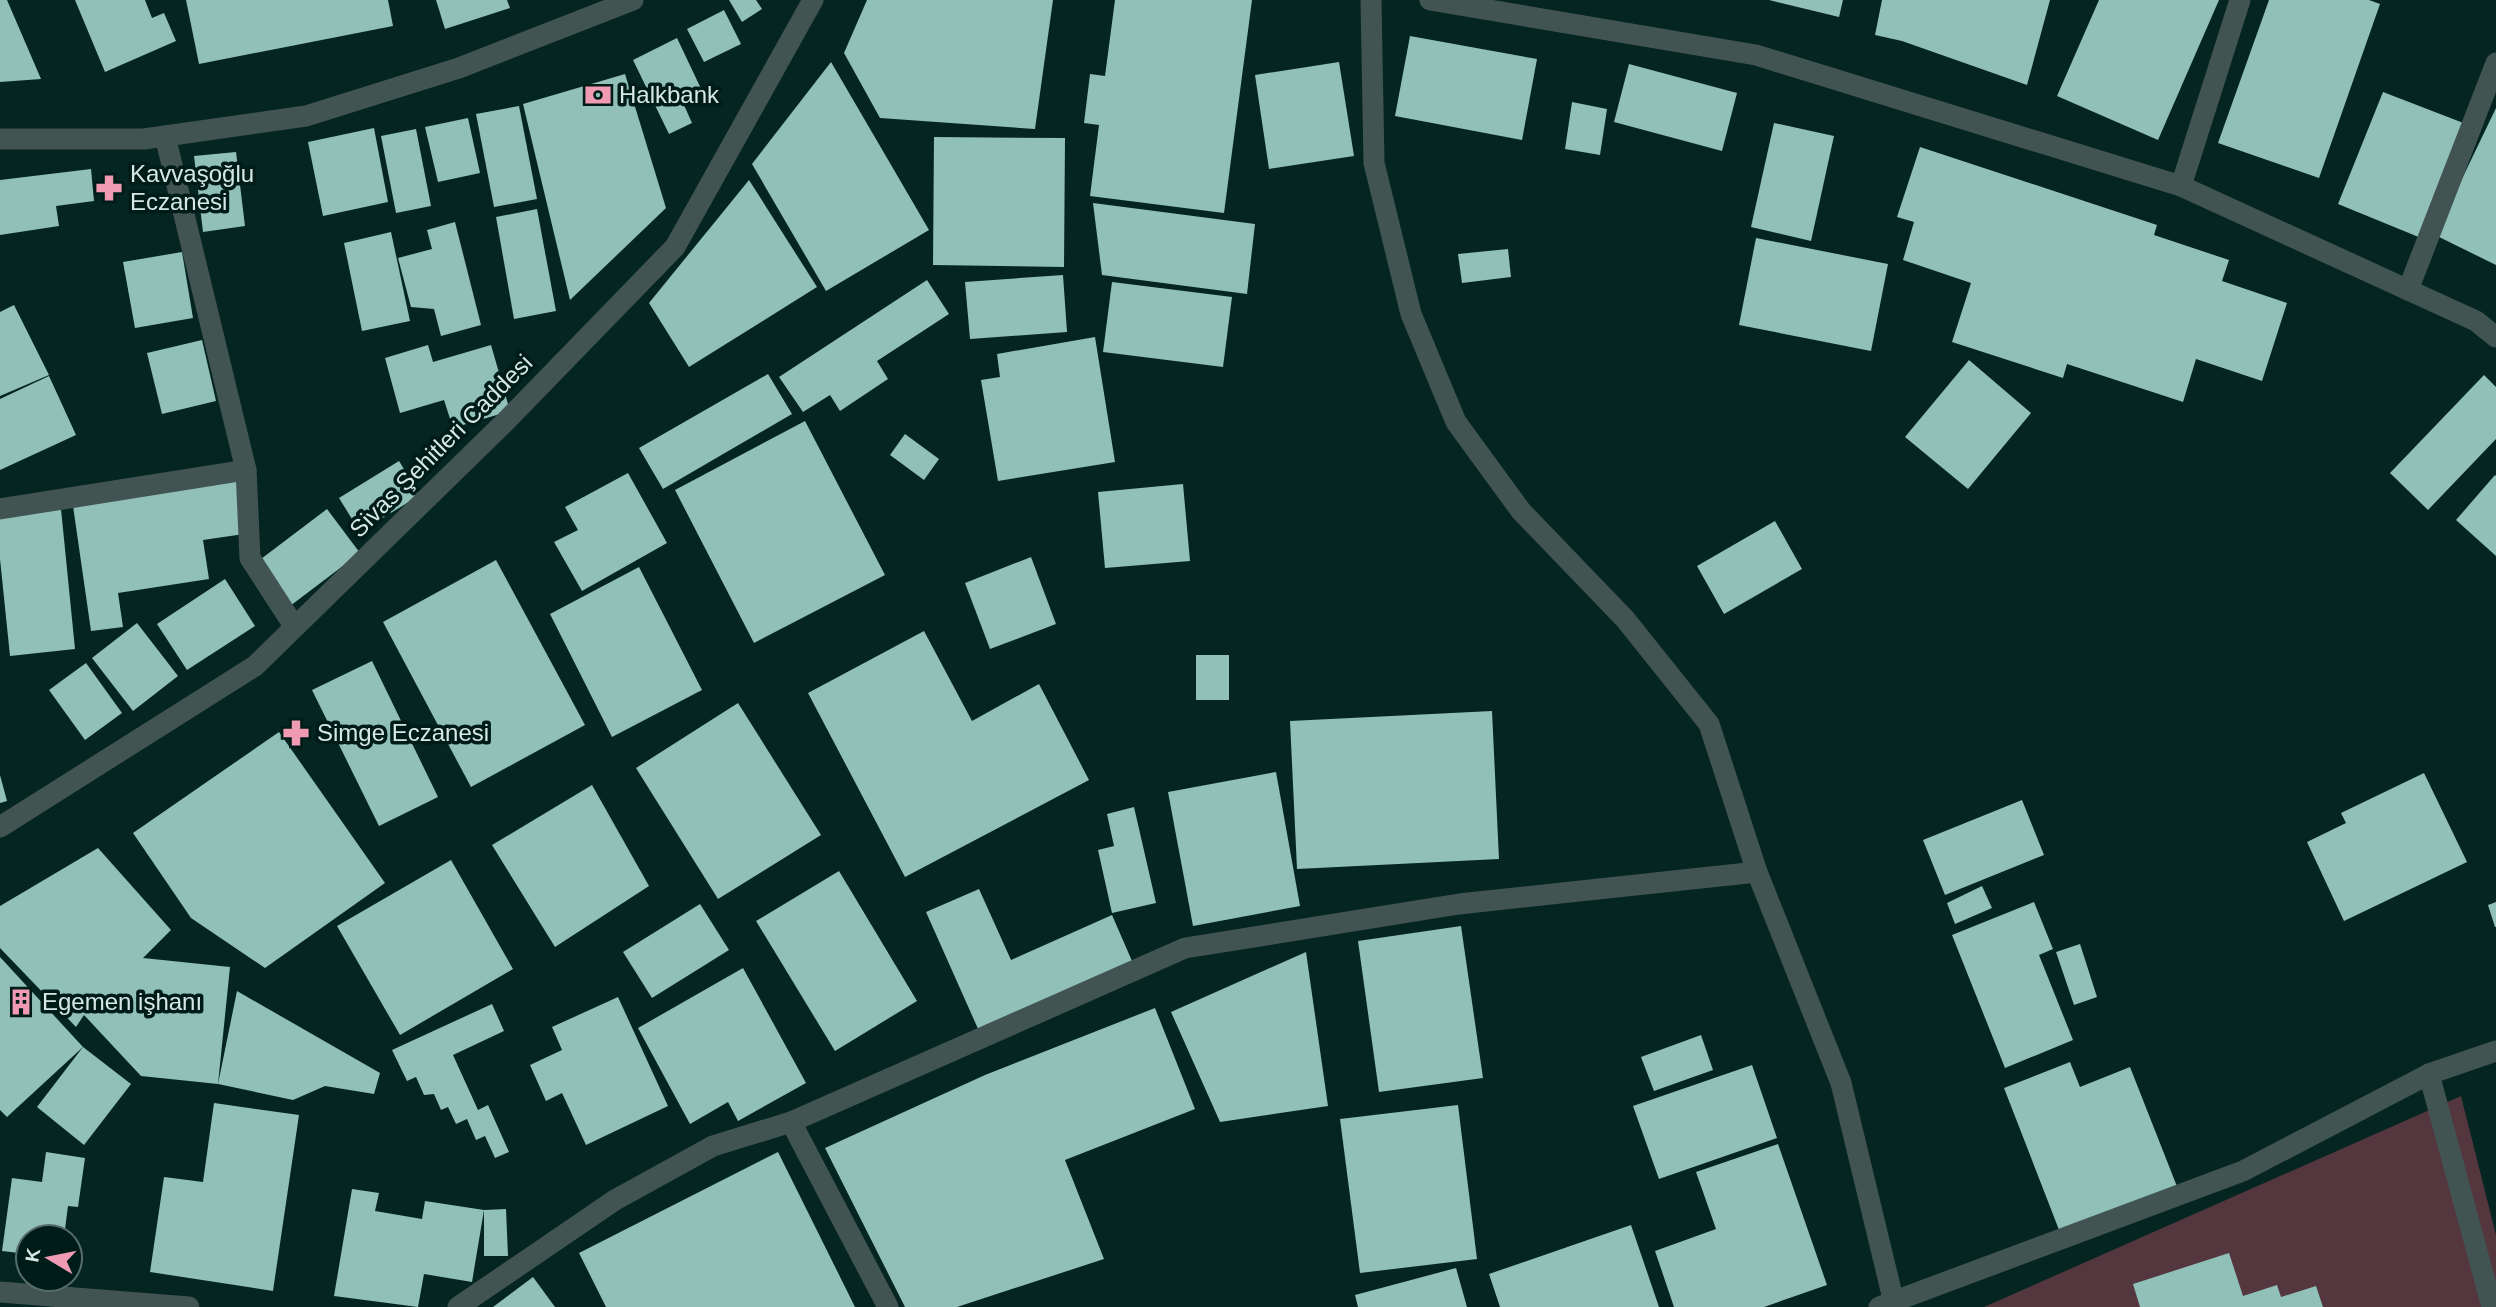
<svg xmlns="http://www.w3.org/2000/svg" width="2496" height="1307" font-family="Helvetica,sans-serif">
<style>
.green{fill:#54363f}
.building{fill:#90c0b8}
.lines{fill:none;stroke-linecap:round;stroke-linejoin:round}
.minor{stroke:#425451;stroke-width:21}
.tertiary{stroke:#425451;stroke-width:21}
.labels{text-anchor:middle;stroke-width:7;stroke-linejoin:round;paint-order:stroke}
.poi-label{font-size:24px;fill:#d6e7e4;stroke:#001c18;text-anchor:start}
.street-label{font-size:24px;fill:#d6e7e4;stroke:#001c18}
</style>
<rect width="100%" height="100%" fill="#052521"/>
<polygon class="green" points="2461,1096 2496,1235 2496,1307 1984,1307"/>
<g class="building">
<polygon points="0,0 7,0 41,79 0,82"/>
<polygon points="75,0 145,0 152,18 164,13 176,41 105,72"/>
<polygon points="186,0 388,0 393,26 199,64"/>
<polygon points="436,0 507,0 510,8 445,29"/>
<polygon points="729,0 756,0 762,9 742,22"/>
<polygon points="867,0 1053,0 1035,129 880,118 844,53"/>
<polygon points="1115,0 1252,0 1224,213 1090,196 1099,125 1084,123 1090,74 1105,76"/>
<polygon points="1769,0 1843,0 1839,17"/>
<polygon points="1882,0 2050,0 2027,85 1902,41 1875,35"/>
<polygon points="2099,0 2219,0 2158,140 2057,96"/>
<polygon points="2269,0 2369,0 2380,4 2319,178 2218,143"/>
<polygon points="724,10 741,44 704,62 687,29"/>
<polygon points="1410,36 1537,59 1522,140 1395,116"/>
<polygon points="677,38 704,95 684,105 692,123 669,134 633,60"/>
<polygon points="831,62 929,230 826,291 752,164"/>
<polygon points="1339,62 1354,156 1269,169 1255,75"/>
<polygon points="1629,64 1737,93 1722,151 1614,122"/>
<polygon points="625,74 666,208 570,300 523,104"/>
<polygon points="2383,92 2466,124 2421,238 2338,204"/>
<polygon points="1572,102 1607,109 1600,155 1565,149"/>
<polygon points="519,106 537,199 494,207 476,114"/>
<polygon points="2496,108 2496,265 2435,235"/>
<polygon points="468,118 480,173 438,182 425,127"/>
<polygon points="1774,123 1834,136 1811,241 1751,227"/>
<polygon points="374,128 388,202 323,216 308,142"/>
<polygon points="416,129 431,206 396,213 381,136"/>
<polygon points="934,137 1065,138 1064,267 933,265"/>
<polygon points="1920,147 2157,225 2154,235 2229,260 2222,281 2287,303 2262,381 2196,359 2183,402 2067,364 2063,378 1952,342 1971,283 1903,260 1914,222 1897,217"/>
<polygon points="236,152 245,226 203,232 194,156"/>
<polygon points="91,169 94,201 56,206 59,226 0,235 0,180"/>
<polygon points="749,180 817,287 689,367 649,303"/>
<polygon points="1093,203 1255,224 1247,294 1102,275"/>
<polygon points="537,209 556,311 514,319 496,217"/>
<polygon points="455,222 481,325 441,336 434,309 411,307 398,258 432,249 427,230"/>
<polygon points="391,232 410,321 362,331 344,243"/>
<polygon points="1756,238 1888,264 1871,351 1739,325"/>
<polygon points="1508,249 1511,277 1462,283 1458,254"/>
<polygon points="182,252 193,318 135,328 123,262"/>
<polygon points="1063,275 1067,332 970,339 965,282"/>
<polygon points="927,280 949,314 877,361 888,379 840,411 830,395 803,412 779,377"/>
<polygon points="1112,282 1232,297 1223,367 1103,352"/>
<polygon points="14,305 49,375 0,396 0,312"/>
<polygon points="1095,337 1115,462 998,481 981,380 1000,377 997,354"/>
<polygon points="202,340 216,401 162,414 147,353"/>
<polygon points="428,345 433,362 491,345 510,411 453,428 444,400 400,413 385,358"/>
<polygon points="1969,360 2031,413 1968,489 1905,437"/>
<polygon points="768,374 792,414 663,489 639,448"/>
<polygon points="2484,375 2496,387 2496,439 2428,510 2390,473"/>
<polygon points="49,376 76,435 0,470 0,399"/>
<polygon points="805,421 885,575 754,643 675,490"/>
<polygon points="905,434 939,459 924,480 890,455"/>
<polygon points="399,461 420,495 360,532 339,498"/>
<polygon points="243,473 244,534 203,540 209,579 118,593 123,627 91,631 72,499"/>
<polygon points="628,473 667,543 582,591 554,542 578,530 565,507"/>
<polygon points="2495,475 2496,476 2496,556 2456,520"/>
<polygon points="1183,484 1190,561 1105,568 1098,492"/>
<polygon points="61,509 75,649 10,656 0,559 0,516"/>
<polygon points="327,509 360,553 290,606 257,562"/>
<polygon points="1775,521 1802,569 1724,614 1697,566"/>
<polygon points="1031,557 1056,624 990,649 965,583"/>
<polygon points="496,560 585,725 471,787 383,622"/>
<polygon points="639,567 702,690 612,737 550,614"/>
<polygon points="225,579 255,626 187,670 157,624"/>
<polygon points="137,623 178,676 133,711 92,658"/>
<polygon points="924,631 972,721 1039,684 1089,780 905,877 808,693"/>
<rect x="1196" y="655" width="33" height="45"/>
<polygon points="372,661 438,797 379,826 312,690"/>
<polygon points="86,663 122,713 85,740 49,690"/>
<polygon points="738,703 821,835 718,899 636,768"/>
<polygon points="1492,711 1499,859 1297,869 1290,721"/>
<polygon points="279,732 385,883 265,968 191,918 133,833"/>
<polygon points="1276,772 1300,906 1193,926 1168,792"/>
<polygon points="2424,773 2467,862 2344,921 2307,842 2346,823 2341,813"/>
<polygon points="0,775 7,801 0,803"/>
<polygon points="592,785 649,886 555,947 492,845"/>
<polygon points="2022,800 2044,855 1945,895 1923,840"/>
<polygon points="1134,807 1156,903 1112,913 1098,850 1114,846 1107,814"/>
<polygon points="98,848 171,930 143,958 230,967 218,1084 237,991 380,1073 374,1094 325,1086 293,1100 218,1084 141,1076 84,1015 76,1027 0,948 0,906"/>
<polygon points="451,860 513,969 400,1035 337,926"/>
<polygon points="839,871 917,1001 835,1051 756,921"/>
<polygon points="1982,886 1992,908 1955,924 1947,903"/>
<polygon points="979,889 1011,960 1112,915 1132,961 979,1031 926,912"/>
<polygon points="2034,902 2053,949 2039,955 2073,1040 2005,1068 1952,935"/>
<polygon points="2496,902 2496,927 2495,927 2488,905"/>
<polygon points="700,904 729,950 652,998 623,952"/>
<polygon points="1461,926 1483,1078 1379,1092 1358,941"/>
<polygon points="2080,944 2097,997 2074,1005 2056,952"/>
<polygon points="1306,952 1328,1106 1220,1122 1171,1012"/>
<polygon points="0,957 83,1047 7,1117 0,1110"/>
<polygon points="743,968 806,1083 738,1121 728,1102 690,1124 638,1028"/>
<polygon points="618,997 668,1106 586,1145 562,1093 546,1101 530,1065 562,1050 552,1027"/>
<polygon points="492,1004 504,1031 453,1055 478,1110 488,1105 509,1152 495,1158 485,1136 476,1140 467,1119 456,1124 448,1107 441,1110 434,1094 424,1095 416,1077 407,1081 392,1050"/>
<polygon points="1155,1008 1195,1109 1065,1160 1104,1259 957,1307 905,1307 825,1148 985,1075"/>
<polygon points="1701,1035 1713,1070 1654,1091 1641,1057"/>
<polygon points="83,1047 131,1084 84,1145 37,1107"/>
<polygon points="2070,1062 2080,1087 2130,1067 2178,1189 2061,1235 2004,1088"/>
<polygon points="1752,1065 1777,1138 1659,1179 1633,1106"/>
<polygon points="214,1103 299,1115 273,1291 150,1272 164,1177 203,1182"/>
<polygon points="1458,1105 1477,1259 1360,1273 1340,1119"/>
<polygon points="1778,1144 1827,1285 1764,1307 1674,1307 1655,1251 1716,1229 1696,1172"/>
<polygon points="46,1152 85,1158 78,1207 68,1206 64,1237 28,1237 28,1254 2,1251 12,1178 42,1182"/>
<polygon points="778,1152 855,1307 606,1307 579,1253"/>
<polygon points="352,1189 379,1193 375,1211 422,1219 425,1201 484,1210 506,1209 508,1256 484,1256 484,1210 472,1282 424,1274 418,1307 334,1296"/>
<polygon points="1631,1225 1659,1307 1500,1307 1489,1274"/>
<polygon points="2229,1253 2243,1296 2277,1285 2281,1297 2316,1286 2323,1307 2140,1307 2133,1284"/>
<polygon points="1456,1268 1467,1307 1358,1307 1355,1295"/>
<polygon points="533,1277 555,1307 493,1307"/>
</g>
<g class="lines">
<g class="minor">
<polyline points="1371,0 1374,163 1411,314 1456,422 1521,511 1625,619 1709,724 1757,872 1841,1083 1895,1307"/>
<polyline points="1430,0 1756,55 2181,186 2476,321 2496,337"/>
<polyline points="165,136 246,470 250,558 294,626"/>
<polyline points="0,139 144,139 306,116 459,68 633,0"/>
<polyline points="2181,186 2240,0"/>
<polyline points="2408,290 2496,63"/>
<polyline points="0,509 246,470"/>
<polyline points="2429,1074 2492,1307"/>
<polyline points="791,1122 888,1307"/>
<polyline points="0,1292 189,1307"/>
<polyline points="458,1307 615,1200 713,1146 791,1122 1185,948 1459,904 1757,872"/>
<polyline points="1879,1307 2243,1171 2429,1074 2496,1051"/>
</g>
<polyline class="tertiary" points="0,827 255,666 507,420 675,247 813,0"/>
</g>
<defs>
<g id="bank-bare" transform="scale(2.1)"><path d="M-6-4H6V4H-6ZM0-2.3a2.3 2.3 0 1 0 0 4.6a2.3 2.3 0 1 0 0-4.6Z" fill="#f19ab4" stroke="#001c18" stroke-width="2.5" paint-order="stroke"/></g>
<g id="pharmacy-bare" transform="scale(2.1)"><path d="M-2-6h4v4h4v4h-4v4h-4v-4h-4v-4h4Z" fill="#f19ab4" stroke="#001c18" stroke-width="2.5" paint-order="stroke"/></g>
<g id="building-bare" transform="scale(2.1)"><path d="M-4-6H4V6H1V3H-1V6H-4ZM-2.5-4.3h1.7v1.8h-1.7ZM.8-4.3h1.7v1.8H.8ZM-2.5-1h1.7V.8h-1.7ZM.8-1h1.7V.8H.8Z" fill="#f19ab4" stroke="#001c18" stroke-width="2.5" paint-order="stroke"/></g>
</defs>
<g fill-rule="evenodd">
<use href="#bank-bare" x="598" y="95"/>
<use href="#pharmacy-bare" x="109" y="188"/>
<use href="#pharmacy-bare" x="296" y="733"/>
<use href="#building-bare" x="21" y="1002"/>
</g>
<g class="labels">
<g class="poi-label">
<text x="619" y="103">Halkbank</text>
<text x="130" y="182">Kavvaşoğlu<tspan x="130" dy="28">Eczanesi</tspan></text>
<text x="317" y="741">Simge Eczanesi</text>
<text x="42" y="1010">Egemen işhanı</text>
</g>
<g class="street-label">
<text transform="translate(441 446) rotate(-45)" y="8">Sivas Şehitleri Caddesi</text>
</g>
</g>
<g transform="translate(49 1258) rotate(280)"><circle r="33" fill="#001c18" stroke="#566d6a" stroke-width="2"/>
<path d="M0-5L12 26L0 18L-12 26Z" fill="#f19ab4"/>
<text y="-10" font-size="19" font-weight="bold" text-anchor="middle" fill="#d6e7e4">K</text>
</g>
</svg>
